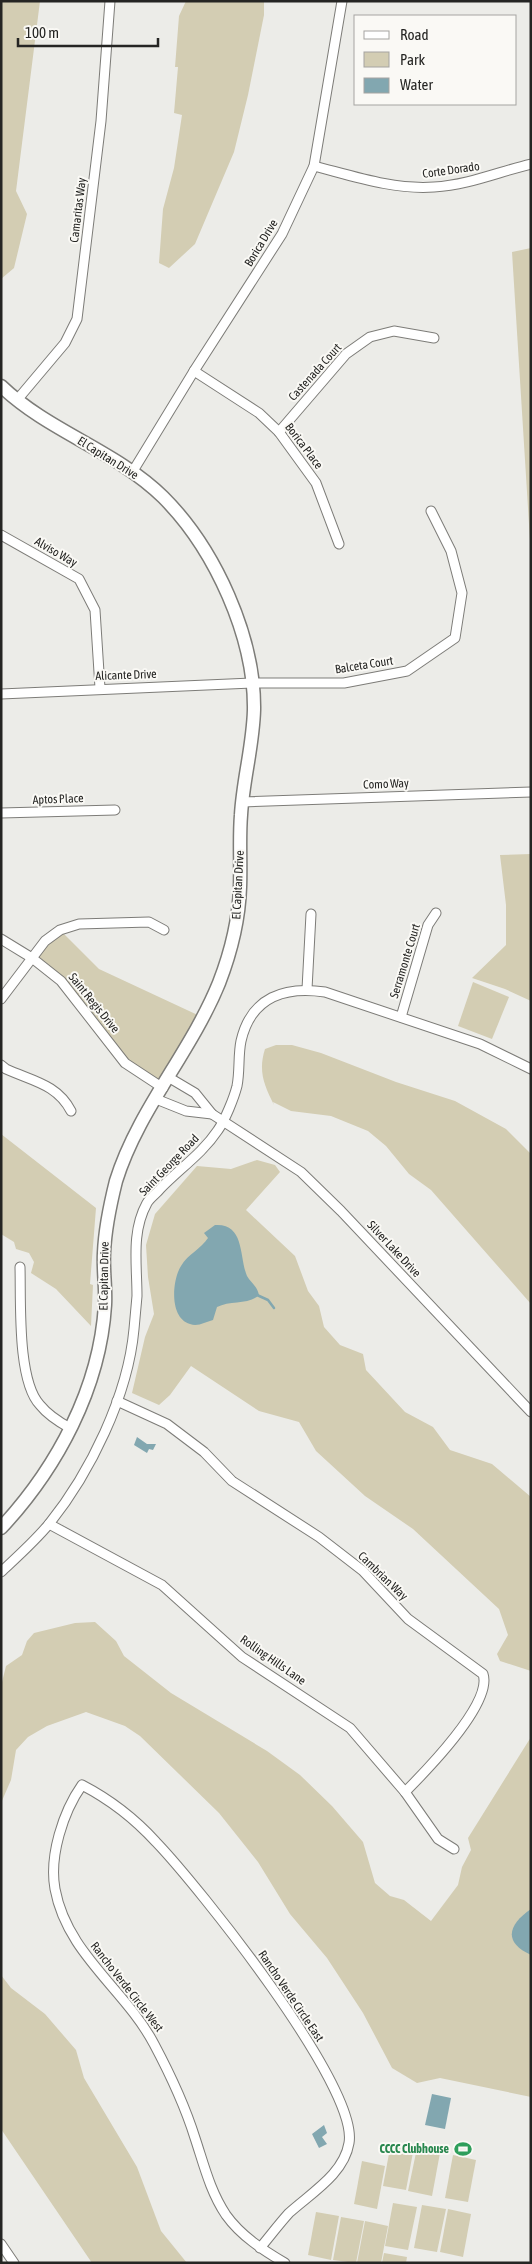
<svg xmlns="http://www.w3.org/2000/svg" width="532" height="2264" font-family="'Asap Condensed',sans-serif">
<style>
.green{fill:#d3cdb3}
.water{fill:#82a7b0}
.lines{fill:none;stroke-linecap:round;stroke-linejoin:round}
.stream{stroke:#82a7b0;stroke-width:2.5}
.street-casing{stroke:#7d7c78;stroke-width:11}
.secondary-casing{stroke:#7d7c78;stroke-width:15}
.street{stroke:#fff;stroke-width:9}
.secondary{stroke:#fff;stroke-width:12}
.labels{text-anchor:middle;stroke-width:4;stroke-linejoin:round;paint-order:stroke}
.street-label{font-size:12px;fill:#252523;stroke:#faf9f5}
.leisure-label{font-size:12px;font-weight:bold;fill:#27864d;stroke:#faf9f5;text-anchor:end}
</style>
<rect width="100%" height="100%" fill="#ecece8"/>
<g class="green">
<polygon points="1,1 40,1 16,191 27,214 14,268 1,279"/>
<polygon points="186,1 264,1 264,15 248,95 234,152 195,244 169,268 159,263 163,209 174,168 182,115 174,113 178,67 175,67 179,16"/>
<polygon points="531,248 531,556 512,252"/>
<polygon points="531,854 531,1001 505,989 472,978 506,945 506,905 500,855"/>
<polygon points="60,930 99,969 202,1017 163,1088 125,1063 61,981 32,958"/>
<polygon points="473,982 509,997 492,1039 458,1026"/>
<path d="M276,1045h16l29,8 75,29 59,19 51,28 25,25v150l-100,-114 -22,-16 -23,-28 -18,-15 -37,-15 -40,-5 -18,-9 1,3c-10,-20 -16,-34 -9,-56z"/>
<polygon points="1,1134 96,1208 90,1284 93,1285 91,1326 56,1289 31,1273 34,1262 29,1253 16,1249 14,1242 1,1234"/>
<polygon points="257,1160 275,1165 280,1172 246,1210 295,1256 308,1291 319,1306 324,1327 340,1345 363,1354 366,1370 405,1412 433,1427 450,1450 492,1464 531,1497 531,1671 500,1661 497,1654 508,1635 499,1609 413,1529 365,1496 316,1451 299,1422 259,1411 191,1366 170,1395 159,1405 132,1393 145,1337 154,1314 148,1277 146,1245 155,1214 197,1166 231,1169"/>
<polygon points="95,1622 116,1641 124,1656 171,1693 267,1751 300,1775 332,1806 363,1842 375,1883 390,1896 404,1900 431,1921 458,1885 462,1867 471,1850 468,1838 531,1737 531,2097 440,2078 417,2083 392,2068 363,2013 327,1958 290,1914 258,1862 219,1813 140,1736 125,1726 86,1712 47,1726 28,1737 16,1750 11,1780 1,1803 1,1686 6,1666 22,1655 27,1641 34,1633 75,1623"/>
<polygon points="1,1975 11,1988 45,2014 76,2050 84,2078 137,2167 161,2231 187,2263 92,2263 1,2129"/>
<polygon points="391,2143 414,2147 406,2190 383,2186"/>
<polygon points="417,2148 440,2153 432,2196 408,2191"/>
<polygon points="453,2155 476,2160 468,2202 445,2198"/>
<polygon points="362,2161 385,2166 377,2209 354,2204"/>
<polygon points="393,2203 417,2207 408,2250 385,2246"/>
<polygon points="422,2205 446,2209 437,2252 414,2248"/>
<polygon points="448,2209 471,2214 463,2257 440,2252"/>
<polygon points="316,2212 339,2216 331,2260 308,2255"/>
<polygon points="341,2217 364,2221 356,2263 333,2260"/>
<polygon points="365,2221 388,2226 381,2263 357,2263"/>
<polygon points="384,2253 407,2257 406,2263 382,2263"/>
</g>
<g class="water">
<path d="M215,1225c30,-2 24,32 32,51 4,7 10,10 12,19 -10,10 -29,5 -42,12l-4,13c-8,2 -15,7 -23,4 -21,-6 -18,-44 -9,-58 7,-12 20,-17 27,-28l-4,-5z"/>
<polygon points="137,1437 147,1444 156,1444 153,1450 149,1449 147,1453 134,1445"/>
<path d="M531,1909v46c-29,-13 -22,-31 0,-46z"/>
<polygon points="432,2094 451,2098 445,2129 425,2125"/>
<polygon points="324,2125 327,2133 322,2137 327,2144 319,2148 312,2134"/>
</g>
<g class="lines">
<polyline class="stream" points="257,1295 268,1300 274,1308"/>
<g class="street-casing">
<g id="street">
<path d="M314,166c39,10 80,24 120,21 34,-2 64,-15 97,-23"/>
<polyline points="194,371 259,413 279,432 316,483 339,544"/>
<polyline points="17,400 65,343 77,319 101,121 110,1"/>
<polyline points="279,432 346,354 370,337 394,331 434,338"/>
<polyline points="133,471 194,371 282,234 314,166 342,1"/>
<polyline points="1,535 79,579 95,610 100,688"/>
<polyline points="1,694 252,683 344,683 407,671 455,638 462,593 451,551 431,511"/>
<polyline points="242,802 531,792"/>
<polyline points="1,813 115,810"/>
<polyline points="1,939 32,958 61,981 125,1063 163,1088"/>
<polyline points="307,989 311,914"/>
<polyline points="1,999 45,941 60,930 79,924 149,922 164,930"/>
<polyline points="401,1017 428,925 436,913"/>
<path d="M1,1065l5,4c26,12 51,15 65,42"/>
<polyline points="168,1077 195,1093 212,1114 301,1172 341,1211 531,1412"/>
<polyline points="156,1099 186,1111 212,1114"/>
<path d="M20,1267c1,34 -3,114 20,138 8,10 19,17 30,23"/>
<path d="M117,1401l50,23 37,28 28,29 87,56 44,34 45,48 75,55c10,29 -58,98 -78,118"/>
<polyline points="49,1524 162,1585 242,1657 350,1728 405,1792 438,1839 454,1849"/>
<path d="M1,1572c16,-15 34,-31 48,-48 41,-51 79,-128 85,-195 1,-11 2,-22 3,-33 0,-32 -6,-64 10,-93 3,-5 9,-9 13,-14 19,-20 42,-35 58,-59 7,-10 16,-32 19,-44 3,-15 1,-31 4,-45 10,-44 44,-55 84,-49l155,52 51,25"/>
<polyline points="1,2244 14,2263"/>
<path d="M260,2248c10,-12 19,-24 29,-35 22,-20 55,-39 60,-70 10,-56 -150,-256 -193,-301 -21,-23 -47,-43 -74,-57 -19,27 -33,71 -27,104 12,65 70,100 99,155 16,30 31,62 41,94 9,27 15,53 31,77 15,21 37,35 59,48"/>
</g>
</g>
<g class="secondary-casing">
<path id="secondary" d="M1,386c48,46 114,64 162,111 52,52 92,140 91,213 -1,36 -11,70 -13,105 -2,24 0,48 -1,72 -1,33 -9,65 -21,96 -28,69 -81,127 -103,198 -6,24 -11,47 -12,72 -1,17 2,35 1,52 -5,83 -48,163 -104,223"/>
</g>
<use href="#street" class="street"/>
<use href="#secondary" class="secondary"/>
</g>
<defs>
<g id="stadium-bare" transform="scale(1.35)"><path d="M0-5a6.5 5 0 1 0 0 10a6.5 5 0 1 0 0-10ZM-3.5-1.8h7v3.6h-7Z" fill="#2e9e5b" stroke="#faf9f5" stroke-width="2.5" paint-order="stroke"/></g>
</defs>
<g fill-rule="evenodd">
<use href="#stadium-bare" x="463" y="2149"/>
</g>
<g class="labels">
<g class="street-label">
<text transform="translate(451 170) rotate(-8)" y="4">Corte Dorado</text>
<text transform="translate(78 210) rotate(-83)" y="4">Camaritas Way</text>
<text transform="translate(261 243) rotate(-59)" y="4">Borica Drive</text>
<text transform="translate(315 372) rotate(-48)" y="4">Castenada Court</text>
<text transform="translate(304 446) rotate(53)" y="4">Borica Place</text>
<text transform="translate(108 458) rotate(32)" y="4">El Capitan Drive</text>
<text transform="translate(56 552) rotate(30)" y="4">Alviso Way</text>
<text transform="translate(364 665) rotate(-9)" y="4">Balceta Court</text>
<text transform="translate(126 675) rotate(-2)" y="4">Alicante Drive</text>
<text transform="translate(386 784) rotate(-2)" y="4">Como Way</text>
<text transform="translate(58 799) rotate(-2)" y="4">Aptos Place</text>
<text transform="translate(238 885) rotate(-87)" y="4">El Capitan Drive</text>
<text transform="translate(405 961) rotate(-73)" y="4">Serramonte Court</text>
<text transform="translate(94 1003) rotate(51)" y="4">Saint Regis Drive</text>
<text transform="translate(169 1165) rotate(-46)" y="4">Saint George Road</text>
<text transform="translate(394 1249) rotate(47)" y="4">Silver Lake Drive</text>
<text transform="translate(104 1276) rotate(-89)" y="4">El Capitan Drive</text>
<text transform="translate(383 1576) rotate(44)" y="4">Cambrian Way</text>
<text transform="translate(273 1660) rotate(35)" y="4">Rolling Hills Lane</text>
<text transform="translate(127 1987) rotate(52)" y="4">Rancho Verde Circle West</text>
<text transform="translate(291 1996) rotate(56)" y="4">Rancho Verde Circle East</text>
</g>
<g class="leisure-label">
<text x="449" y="2153">CCCC Clubhouse</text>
</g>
</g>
<rect width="532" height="2264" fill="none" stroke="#252523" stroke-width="5"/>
<rect x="354" y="15" width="162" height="90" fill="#faf9f5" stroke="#a5a4a1"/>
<rect x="364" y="31" width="25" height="8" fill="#ffffff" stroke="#a5a4a1"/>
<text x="400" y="40" font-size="15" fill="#252523">Road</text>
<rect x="364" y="52" width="25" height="15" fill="#d3cdb3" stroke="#a5a4a1"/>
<text x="400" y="65" font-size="15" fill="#252523">Park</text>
<rect x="364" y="78" width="25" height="15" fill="#82a7b0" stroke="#a5a4a1"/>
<text x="400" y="90" font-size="15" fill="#252523">Water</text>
<path d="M18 38v8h140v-8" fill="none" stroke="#252523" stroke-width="2.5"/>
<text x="25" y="38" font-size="15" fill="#252523" stroke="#faf9f5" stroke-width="4" paint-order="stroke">100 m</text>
</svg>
